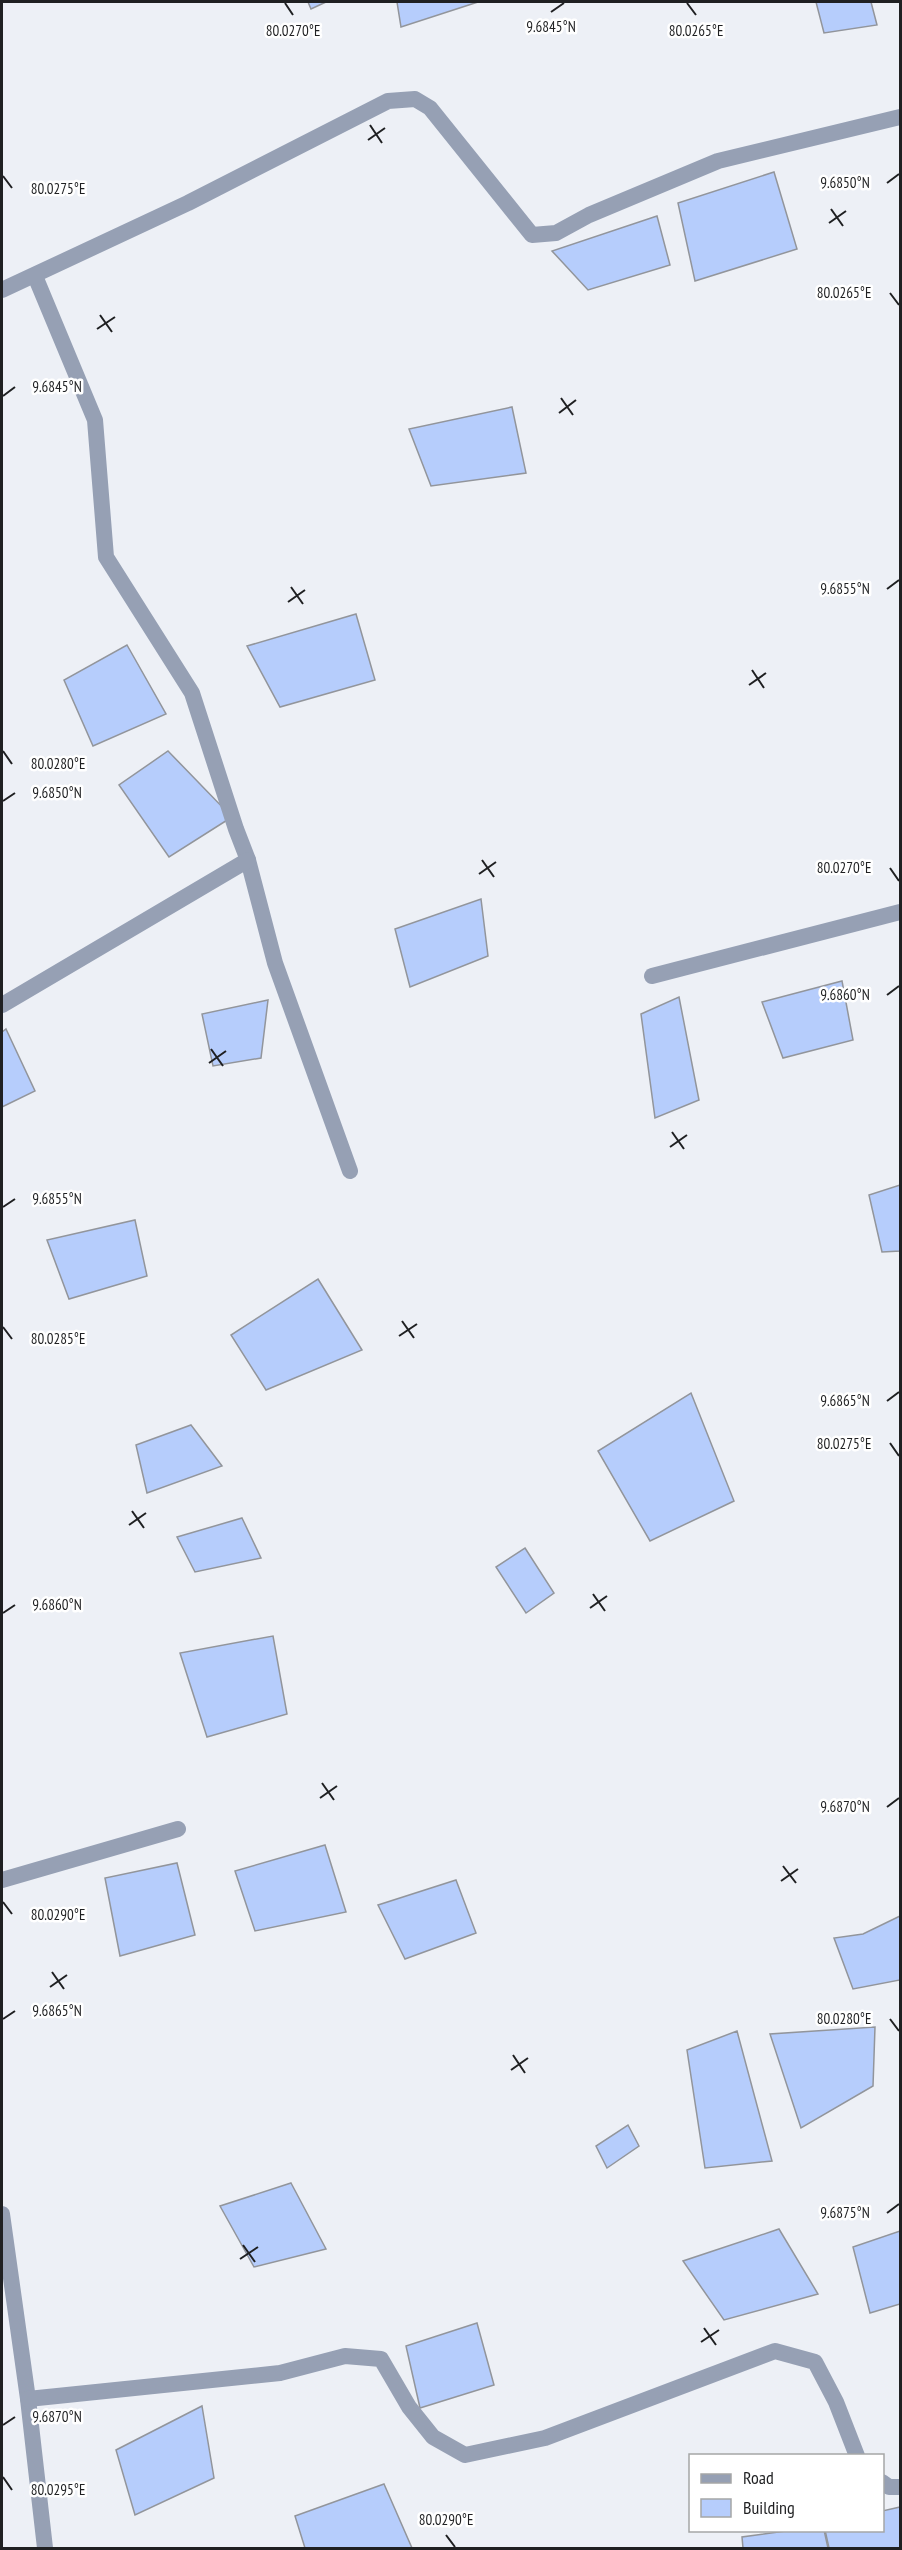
<svg xmlns="http://www.w3.org/2000/svg" width="902" height="2550" font-family="'PT Sans Narrow',sans-serif">
<style>
.building{fill:#b6cdfc;stroke:#92959b;stroke-width:1.5}
.lines{fill:none;stroke-linecap:round;stroke-linejoin:round}
.minor{stroke:#96a0b4;stroke-width:16}
.ticks{fill:none;stroke:#1f2022;stroke-width:2}
.ticks-label{font-size:15px;text-anchor:middle;fill:#1f2022;stroke:#fff;stroke-width:5;stroke-linejoin:round;paint-order:stroke}
</style>
<rect width="100%" height="100%" fill="#edf0f6"/>
<g class="building">
<polygon points="308,2 326,2 311,9"/>
<polygon points="397,2 478,2 401,27"/>
<polygon points="816,2 871,2 877,25 824,33"/>
<polygon points="774,172 797,249 695,281 678,203"/>
<polygon points="657,216 670,265 588,290 552,251"/>
<polygon points="512,407 526,473 431,486 409,429"/>
<polygon points="356,614 375,680 280,707 247,646"/>
<polygon points="127,645 166,714 93,746 64,680"/>
<polygon points="168,751 232,817 169,857 119,785"/>
<polygon points="481,899 488,956 410,987 395,929"/>
<polygon points="842,981 853,1040 783,1058 762,1002"/>
<polygon points="679,997 699,1100 655,1118 641,1014"/>
<polygon points="268,1000 261,1058 213,1066 202,1014"/>
<polygon points="6,1029 35,1091 2,1107 2,1032"/>
<polygon points="900,1185 900,1251 882,1252 869,1195"/>
<polygon points="135,1220 147,1276 69,1299 47,1240"/>
<polygon points="318,1279 362,1350 266,1390 231,1335"/>
<polygon points="691,1393 734,1501 650,1541 598,1451"/>
<polygon points="191,1425 222,1466 147,1493 136,1445"/>
<polygon points="242,1518 261,1558 195,1572 177,1537"/>
<polygon points="525,1548 554,1593 526,1613 496,1567"/>
<polygon points="273,1636 287,1714 207,1737 180,1653"/>
<polygon points="325,1845 346,1912 255,1931 235,1871"/>
<polygon points="177,1863 195,1935 120,1956 105,1878"/>
<polygon points="456,1880 476,1933 405,1959 378,1905"/>
<polygon points="900,1916 900,1980 853,1989 834,1938 863,1934"/>
<polygon points="875,2027 873,2086 801,2128 770,2034"/>
<polygon points="737,2031 772,2161 705,2168 687,2050"/>
<polygon points="628,2125 639,2146 607,2168 596,2146"/>
<polygon points="291,2183 326,2249 254,2267 220,2206"/>
<polygon points="779,2229 818,2294 724,2320 683,2261"/>
<polygon points="900,2231 900,2304 870,2313 853,2247"/>
<polygon points="477,2323 494,2385 420,2408 406,2346"/>
<polygon points="202,2406 214,2478 135,2515 116,2450"/>
<polygon points="384,2484 412,2548 305,2548 295,2516"/>
<polygon points="900,2507 900,2548 829,2548 825,2530 882,2530 882,2511"/>
<polygon points="793,2530 824,2530 828,2548 743,2548 742,2537"/>
</g>
<g class="lines">
<g class="minor">
<polyline points="35,276 95,420 106,557 192,693 236,829 248,860 275,963 350,1171"/>
<polyline points="2,290 188,203 388,101 415,99 430,108 532,235 556,233 589,215 718,161 900,117"/>
<polyline points="652,976 900,912"/>
<polyline points="2,1005 248,860"/>
<polyline points="2,1880 178,1829"/>
<polyline points="2,2214 28,2399 45,2548"/>
<polyline points="28,2399 280,2373 345,2356 381,2359 409,2407 433,2437 465,2455 545,2438 775,2351 815,2362 836,2402 857,2456"/>
<polyline points="882,2482 889,2487 900,2487"/>
</g>
</g>
<path class="ticks" d="M285,3l8,12M687,3l9,12M551,12l13,-9M370,125l12,18M368,140l17,-12M3,176l9,12M887,183l12,-9M831,209l12,17M829,223l17,-12M890,293l9,12M100,315l12,17M97,329l18,-12M3,396l12,-9M561,398l12,17M559,413l17,-13M291,587l12,17M887,589l12,-9M288,602l17,-12M752,670l12,18M749,685l17,-12M3,751l9,13M3,801l12,-8M482,860l12,17M890,868l9,13M479,874l17,-12M887,995l12,-9M211,1049l12,17M209,1063l17,-12M672,1132l12,17M670,1147l17,-12M3,1207l12,-8M402,1321l12,17M3,1327l9,12M399,1336l18,-12M887,1401l12,-9M890,1443l9,13M132,1511l12,17M129,1525l17,-12M593,1594l12,17M590,1608l17,-12M3,1613l12,-8M322,1783l12,17M320,1798l17,-12M887,1807l12,-9M783,1866l13,17M781,1881l17,-12M3,1902l9,12M52,1972l12,17M50,1987l17,-12M3,2019l12,-8M890,2019l9,12M513,2055l12,18M511,2070l17,-12M887,2213l12,-9M243,2245l12,17M240,2259l18,-12M704,2328l12,17M701,2342l18,-12M3,2425l12,-8M3,2477l9,13M446,2535l9,12"/>
<g class="ticks-label">
<text x="551" y="32">9.6845°N</text>
<text x="293" y="36">80.0270°E</text>
<text x="696" y="36">80.0265°E</text>
<text x="845" y="188">9.6850°N</text>
<text x="58" y="194">80.0275°E</text>
<text x="844" y="298">80.0265°E</text>
<text x="57" y="392">9.6845°N</text>
<text x="845" y="594">9.6855°N</text>
<text x="58" y="769">80.0280°E</text>
<text x="57" y="798">9.6850°N</text>
<text x="844" y="873">80.0270°E</text>
<text x="845" y="1000">9.6860°N</text>
<text x="57" y="1204">9.6855°N</text>
<text x="58" y="1344">80.0285°E</text>
<text x="845" y="1406">9.6865°N</text>
<text x="844" y="1449">80.0275°E</text>
<text x="57" y="1610">9.6860°N</text>
<text x="845" y="1812">9.6870°N</text>
<text x="58" y="1920">80.0290°E</text>
<text x="57" y="2016">9.6865°N</text>
<text x="844" y="2024">80.0280°E</text>
<text x="845" y="2218">9.6875°N</text>
<text x="57" y="2422">9.6870°N</text>
<text x="58" y="2495">80.0295°E</text>
<text x="446" y="2525">80.0290°E</text>
</g>
<rect width="902" height="2550" fill="none" stroke="#1f2022" stroke-width="6"/>
<rect x="689" y="2454" width="195" height="78" fill="#ffffff" stroke="#a5a6a7" stroke-width="1.5"/>
<rect x="701" y="2474" width="30" height="9" fill="#96a0b4" stroke="#a5a6a7" stroke-width="1.5"/>
<text x="743" y="2484" font-size="18" fill="#1f2022">Road</text>
<rect x="701" y="2499" width="30" height="18" fill="#b6cdfc" stroke="#a5a6a7" stroke-width="1.5"/>
<text x="743" y="2514" font-size="18" fill="#1f2022">Building</text>
</svg>
